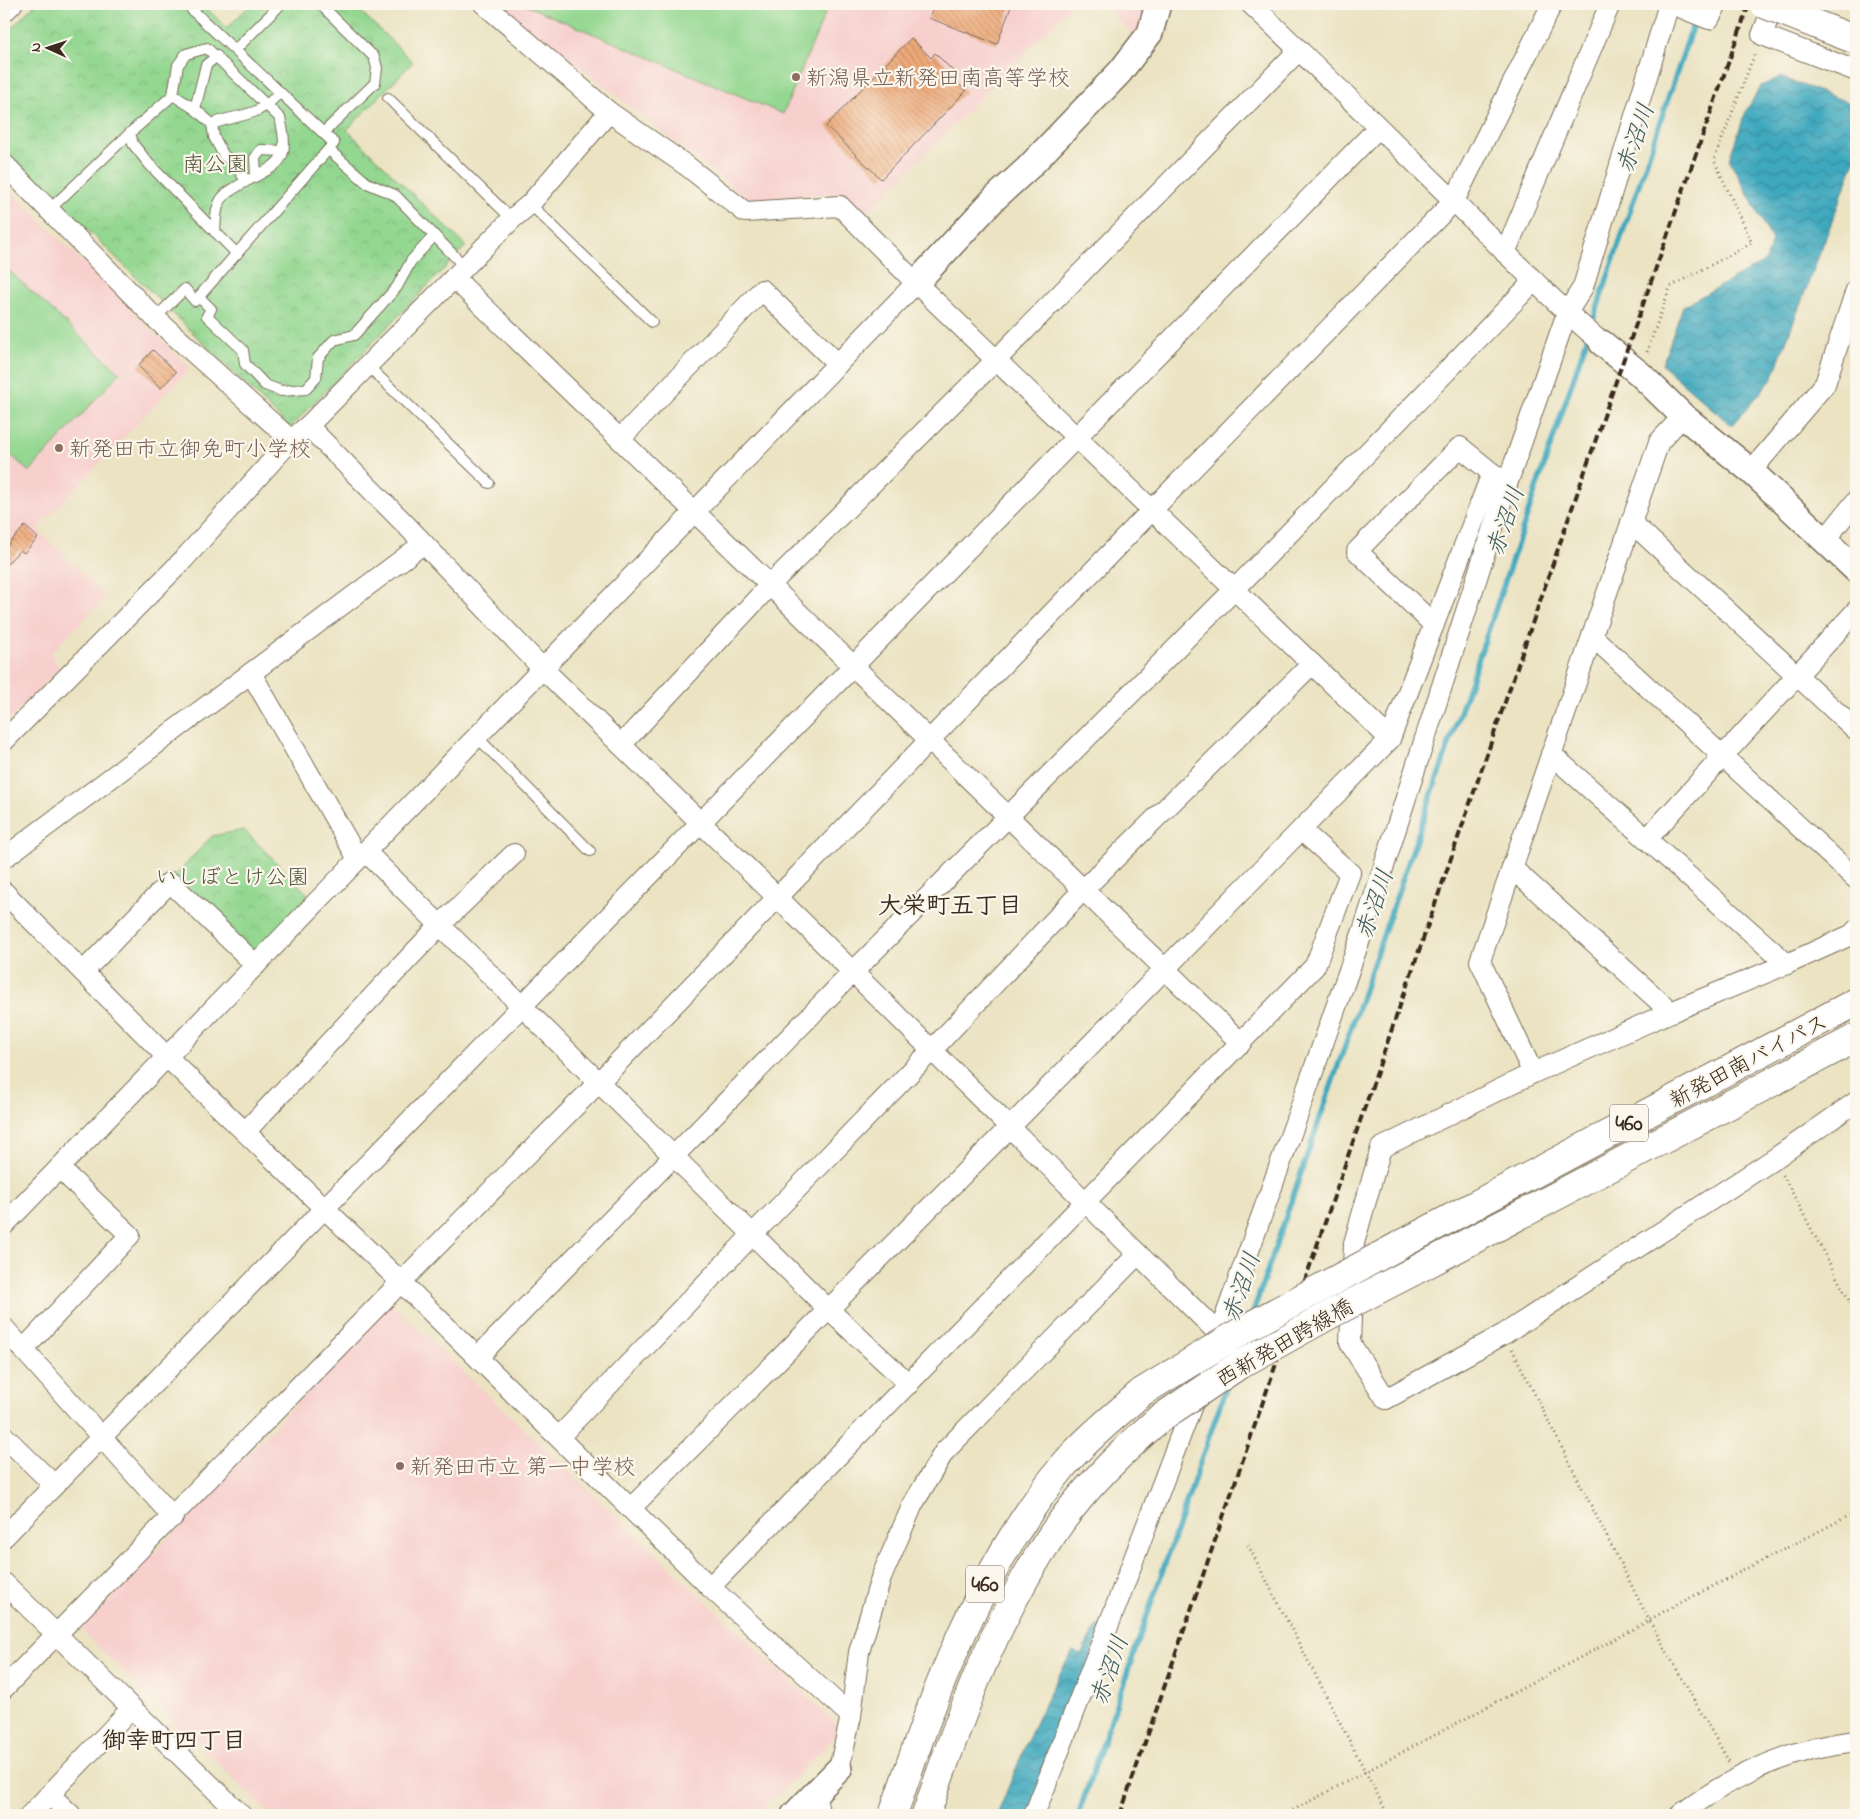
<svg xmlns="http://www.w3.org/2000/svg" width="1860" height="1819" font-family="'Indie Flower','Klee One',sans-serif">
<style>
.built{fill:#f7d0ce}
.green{fill:#93d790;stroke:#678057}
.park{fill:url(#park-crowns);stroke:#678057}
.water{fill:url(#water-waves);stroke:#3c696e}
.lines{fill:none;stroke-linecap:round;stroke-linejoin:round}
.stream{stroke:#3ea8be;stroke-width:5.5}
.building{fill:url(#building-back-hatch)}
.service-casing{stroke:#796b57;stroke-width:12}
.minor-casing{stroke:#796b57;stroke-width:22}
.tertiary-casing{stroke:#796b57;stroke-width:28}
.trunk-casing{stroke:#796b57;stroke-width:30}
.path{stroke:#796b57;stroke-width:3;stroke-dasharray:1 4;stroke-linecap:butt}
.service{stroke:#fff;stroke-width:10}
.minor{stroke:#fff;stroke-width:20}
.tertiary{stroke:#fff;stroke-width:25}
.trunk{stroke:#fff;stroke-width:28}
.rail{stroke:#3b2a1e;stroke-width:4;stroke-dasharray:8 4;stroke-linecap:butt}
.trunk-bridge-casing{stroke:#796b57;stroke-width:30;stroke-linecap:butt}
.trunk-bridge{stroke:#fff;stroke-width:28}
.education-dot{fill:#8d6e63;stroke:#fbf7ec;stroke-width:2}
.labels{text-anchor:middle;stroke-width:4.5;stroke-linejoin:round;paint-order:stroke}
.shield{fill:#fbf7ec;stroke:#75685c;stroke-width:1}
.shield-label{font-size:21px;font-weight:bold;fill:#3b2a1e}
.education-label{font-size:22px;fill:#785e54;stroke:#fbf7ec;text-anchor:start}
.park-label{font-size:22px;fill:#51553a;stroke:#fbf7ec}
.street-label{font-size:22px;fill:#3b2a1e;stroke:#fbf7ec}
.water-label{font-size:24px;font-style:italic;fill:#3c5c5e;stroke:#fbf7ec}
.neighbourhood-label{font-size:24px;font-weight:bold;fill:#3b2a1e;stroke:#fbf7ec}
</style>
<defs>
<pattern id="park-crowns" width="20" height="18" patternUnits="userSpaceOnUse" patternTransform="scale(1.25)"><rect width="20" height="18" fill="#93d790"/><path d="M2 6a3 3 0 1 1 6 0M12 15a3 3 0 1 1 6 0" fill="none" stroke="#80b97c"/></pattern>
<pattern id="water-waves" width="16" height="10" patternUnits="userSpaceOnUse" patternTransform="scale(1.25)"><rect width="16" height="10" fill="#3ea8be"/><path d="M0 5q4-4 8 0t8 0" fill="none" stroke="#35899a"/></pattern>
<pattern id="building-back-hatch" width="6" height="6" patternUnits="userSpaceOnUse" patternTransform="scale(1.25)"><rect width="6" height="6" fill="#efaa79"/><path d="M-1 5l2 2M0 0l6 6M5-1l2 2" fill="none" stroke="#c38b63"/></pattern>
</defs>
<rect width="100%" height="100%" fill="#fbf7ec"/>
<filter id="ink" filterUnits="userSpaceOnUse"><feTurbulence type="fractalNoise" baseFrequency=".02" numOctaves="2"/><feDisplacementMap in="SourceGraphic" scale="10" xChannelSelector="R" yChannelSelector="G"/><feConvolveMatrix kernelMatrix="1 2 1 2 8 2 1 2 1" color-interpolation-filters="sRGB"/></filter>
<filter id="wash" filterUnits="userSpaceOnUse"><feTurbulence type="fractalNoise" baseFrequency=".0096" numOctaves="4" result="noise"/><feDisplacementMap in="SourceGraphic" scale="20" xChannelSelector="R" yChannelSelector="G"/><feGaussianBlur stdDeviation="1.12" result="paint"/><feColorMatrix in="noise" values="0 0 0 0 0 0 0 0 0 0 0 0 0 0 0 0 0 1.4 0 .05"/><feComposite in="paint" operator="in"/></filter>
<g filter="url(#wash)">
<rect width="100%" height="100%" fill="#ebe3c2"/>
<g class="built">
<polygon points="499,4 1073,4 865,215 844,192 749,200"/>
<polygon points="1102,4 1150,4 1143,22 1134,35"/>
<polygon points="4,184 190,368 37,529 106,597 51,653 59,668 4,726"/>
<polygon points="391,1303 841,1729 832,1740 757,1815 271,1815 81,1630"/>
</g>
<g class="green">
<polygon points="526,4 829,4 783,114 525,5"/>
<polygon points="4,266 120,373 29,472 4,448"/>
</g>
<g class="park">
<polygon points="35,4 202,4 227,28 251,4 353,4 413,62 347,130 466,246 290,428 4,148 4,36"/>
<polygon points="244,830 309,895 254,954 173,878 212,836"/>
</g>
<g class="water">
<polygon points="1780,77 1856,105 1856,158 1772,379 1732,426 1662,365 1683,306 1766,261 1772,240 1729,159 1746,111 1761,86"/>
<path d="M1096,1626h6l-68,189h-37c23,-56 44,-113 76,-164l8,4z"/>
</g>
<g class="lines">
<g class="stream">
<polyline points="1252,1315 1485,640 1700,4"/>
<polyline points="1078,1815 1227,1385"/>
</g>
</g>
<g id="blocks">
<g class="building">
<polygon points="935,4 1012,4 997,44 929,18"/>
<polygon points="911,38 931,58 935,53 953,71 949,75 966,91 881,179 826,126"/>
<polygon points="153,350 176,372 161,388 138,366"/>
<polygon points="25,526 38,538 24,553 20,550 4,567 4,549"/>
</g>
</g>
</g>
<g filter="url(#ink)">
<use href="#blocks" fill-opacity="0" stroke="#796b57" stroke-width="1"/>
<g class="lines">
<g class="service-casing">
<g id="service">
<polyline points="320,4 374,57 377,68 375,83 323,133"/>
<polyline points="235,50 281,4"/>
<polyline points="388,98 512,219"/>
<polyline points="195,109 206,65 217,56"/>
<path d="M212,124c31,-12 43,-4 68,-32"/>
<polyline points="130,133 133,144 149,164 237,254"/>
<polyline points="329,150 367,183 395,195 465,267"/>
<polyline points="256,176 255,158 261,150 283,151"/>
<polyline points="530,204 652,322"/>
<polyline points="49,210 130,133 173,95"/>
<path d="M215,232c1,-13 0,-28 10,-37 3,-4 9,-6 13,-9 36,-22 55,-18 42,-68l-73,-70 -21,6 -8,11 -5,30 22,14 17,15 2,13 10,19 10,6 12,19"/>
<polyline points="199,297 211,309 207,316 243,350 245,364 265,385 281,391 306,389 316,378 318,358 334,340 354,335 397,287 411,261 434,236"/>
<polyline points="155,318 185,289 195,301 334,143 192,10 199,4"/>
<polyline points="368,366 489,483"/>
<polyline points="477,737 590,851"/>
</g>
</g>
<g class="minor-casing">
<g id="minor">
<polyline points="484,4 609,112 687,166 745,212 840,206 916,283 1390,739"/>
<path d="M1251,4c68,65 136,131 204,198 48,48 95,97 147,141"/>
<polyline points="1672,4 1709,19 1717,4"/>
<polyline points="1774,4 1762,35 1856,71"/>
<polyline points="4,12 12,4"/>
<polyline points="4,164 155,318 291,440"/>
<polyline points="1505,253 1610,4"/>
<polyline points="454,278 1241,1043"/>
<polyline points="308,426 407,526 543,669 778,898 1219,1334"/>
<polyline points="620,439 762,290 838,364"/>
<polyline points="1751,471 1825,384 1856,290"/>
<polyline points="1631,522 1856,730"/>
<polyline points="1825,540 1856,501"/>
<polyline points="1434,625 1357,551 1460,447 1492,473"/>
<polyline points="1592,636 1856,879"/>
<polyline points="251,673 358,859"/>
<polyline points="4,741 183,560 291,440 308,426 512,219 530,204 609,112"/>
<polyline points="621,745 770,585 996,360 1299,50"/>
<polyline points="1551,754 1787,964"/>
<polyline points="1647,839 1856,611"/>
<polyline points="366,852 828,1309 909,1384"/>
<polyline points="4,858 423,544"/>
<polyline points="1512,868 1671,1012"/>
<polyline points="4,892 167,1057 401,1282 710,1587 851,1716"/>
<polyline points="1856,930 1853,934 1787,964 1671,1012 1533,1073 1381,1148 1354,1243 1350,1343 1386,1399 1504,1334 1774,1159 1856,1102"/>
<polyline points="83,972 170,882 256,965"/>
<polyline points="1533,1073 1480,961 1659,442 1683,416"/>
<polyline points="245,1132 440,925 514,854"/>
<polyline points="4,1225 916,283"/>
<polyline points="4,1328 173,1517"/>
<polyline points="23,1350 130,1235 59,1168"/>
<polyline points="478,1357 853,972 1235,589 1534,281"/>
<polyline points="4,1436 54,1485"/>
<polyline points="559,1437 753,1234 932,1050 1083,890 1312,664"/>
<polyline points="631,1508 1010,1127 1390,739 1492,473 1507,484"/>
<polyline points="4,1537 1378,128"/>
<polyline points="4,1583 241,1815"/>
<polyline points="710,1587 1315,966 1350,873 1301,830"/>
<polyline points="4,1688 401,1282 599,1082 1152,510 1454,201 1552,4"/>
<polyline points="839,1769 851,1716 859,1652 881,1578 913,1504 944,1452 1138,1254"/>
<polyline points="816,1793 819,1815"/>
<polyline points="50,1795 71,1815"/>
<polyline points="30,1815 132,1708"/>
<polyline points="1034,1815 1116,1606 1219,1334 1292,1131 1364,928 1507,484 1567,313 1583,287 1669,4"/>
<path d="M1680,1815c51,-39 111,-67 176,-74"/>
</g>
</g>
<g class="tertiary-casing">
<g id="tertiary">
<polyline points="916,283 994,199 1028,168 1120,72 1150,33 1158,4"/>
<polyline points="1602,343 1640,374 1683,416 1751,471 1856,570"/>
<polyline points="794,1815 839,1769"/>
</g>
</g>
<g class="trunk-casing">
<g id="trunk">
<polyline points="1402,1244 1856,1002"/>
<polyline points="1412,1272 1856,1038"/>
<path d="M893,1815c42,-124 86,-247 171,-350 23,-27 51,-49 78,-73"/>
<path d="M926,1815c34,-99 69,-198 130,-286 29,-42 66,-77 103,-110"/>
</g>
</g>
<g class="path">
<polyline points="1647,352 1670,287 1752,243 1714,160 1755,53"/>
<polyline points="1783,1175 1856,1314"/>
<polyline points="1512,1349 1649,1620 1729,1762"/>
<polyline points="1248,1545 1388,1815"/>
<polyline points="1284,1815 1634,1629 1663,1612 1856,1512"/>
</g>
<use href="#service" class="service"/>
<use href="#minor" class="minor"/>
<use href="#tertiary" class="tertiary"/>
<use href="#trunk" class="trunk"/>
<polyline class="rail" points="1120,1815 1623,361 1749,4"/>
<g class="trunk-bridge-casing">
<g id="trunk-bridge">
<polyline points="1764,4 1856,40"/>
<polyline points="1142,1392 1250,1326 1402,1244"/>
<polyline points="1159,1419 1239,1365 1331,1314 1412,1272"/>
</g>
</g>
<use href="#trunk-bridge" class="trunk-bridge"/>
</g>
</g>
<g class="education-dot">
<circle cx="796" cy="77" r="5"/>
<circle cx="59" cy="448" r="5"/>
<circle cx="400" cy="1466" r="5"/>
</g>
<g class="labels">
<g class="shield">
<rect x="1610" y="1104.5" width="38" height="37" rx="4"/>
<rect x="966" y="1565.5" width="38" height="37" rx="4"/>
</g>
<g class="shield-label">
<text x="1629" y="1130">460</text>
<text x="985" y="1591">460</text>
</g>
<g class="education-label">
<text x="806" y="85">新潟県立新発田南高等学校</text>
<text x="69" y="456">新発田市立御免町小学校</text>
<text x="410" y="1474">新発田市立 第一中学校</text>
</g>
<g class="park-label">
<text x="215" y="171">南公園</text>
<text x="232" y="884">いしぼとけ公園</text>
</g>
<g class="street-label">
<text transform="translate(1748 1060) rotate(-28)" y="8">新発田南バイパス</text>
<text transform="translate(1284 1342) rotate(-30)" y="8">西新発田跨線橋</text>
</g>
<g class="water-label">
<text transform="translate(1635 138) rotate(-71)" y="8">赤沼川</text>
<text transform="translate(1505 521) rotate(-71)" y="8">赤沼川</text>
<text transform="translate(1374 904) rotate(-71)" y="8">赤沼川</text>
<text transform="translate(1241 1287) rotate(-71)" y="8">赤沼川</text>
<text transform="translate(1109 1670) rotate(-71)" y="8">赤沼川</text>
</g>
<g class="neighbourhood-label">
<text x="950" y="913">大栄町五丁目</text>
<text x="174" y="1748">御幸町四丁目</text>
</g>
</g>
<rect width="1860" height="1819" fill="none" stroke="#fbf7ec" stroke-width="20"/>
<g transform="translate(48 48) rotate(273)" stroke="#fbf7ec" stroke-width="4" paint-order="stroke">
<path d="M0-4L9 19L0 12L-9 19Z" fill="#3b2a1e"/>
<text y="-8" font-size="14" font-weight="bold" text-anchor="middle" fill="#3b2a1e">N</text>
</g>
</svg>
